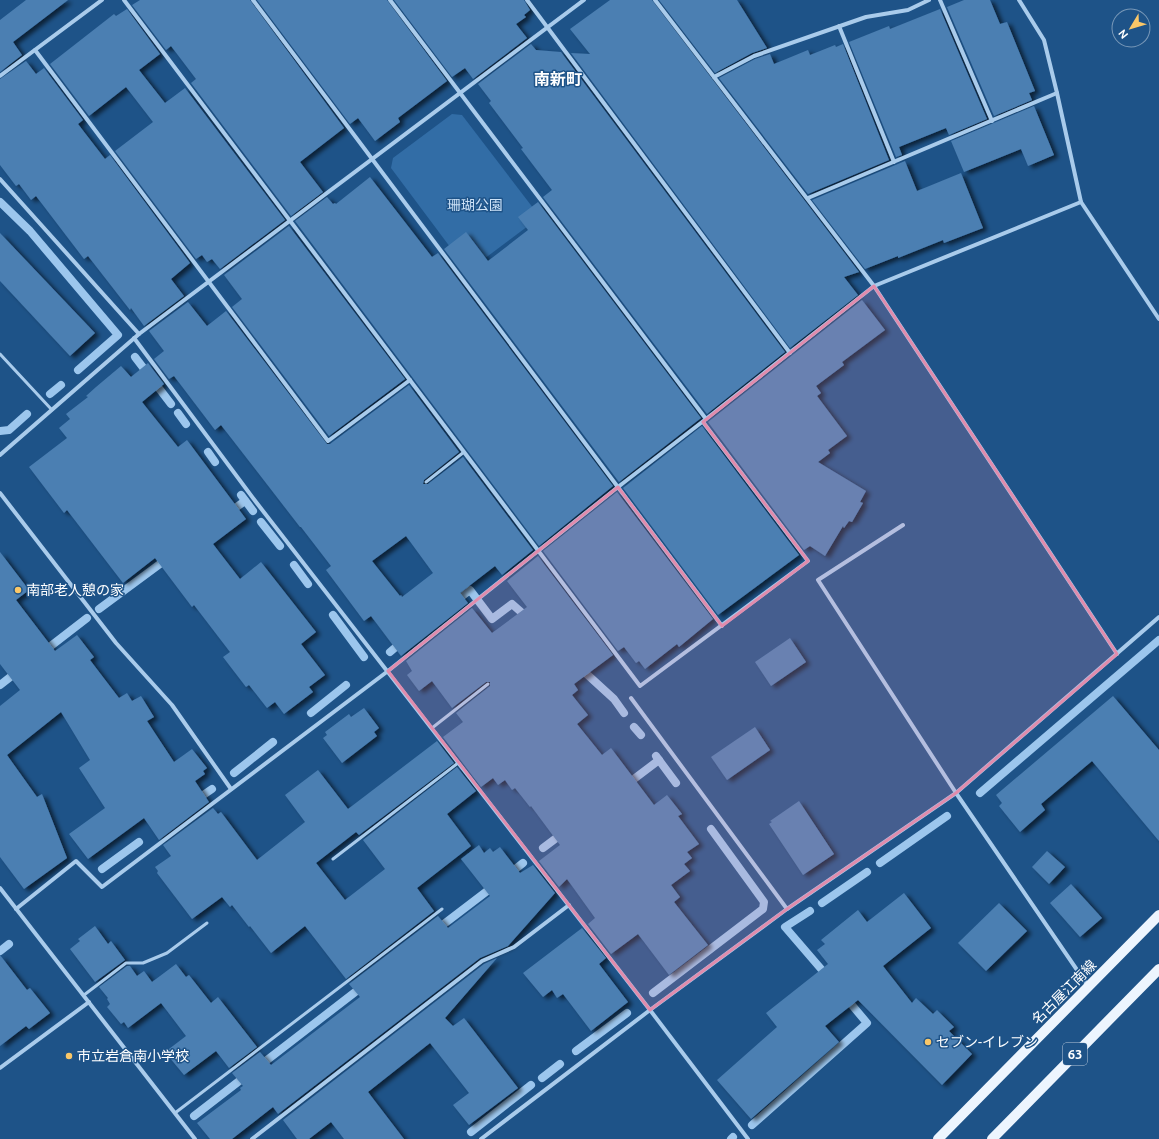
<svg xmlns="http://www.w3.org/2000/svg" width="1159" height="1139" font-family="Ubuntu,'Noto Sans JP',sans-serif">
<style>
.park{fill:#326da6}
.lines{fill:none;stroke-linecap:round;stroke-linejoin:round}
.stream{stroke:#9cc6ed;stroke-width:8}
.building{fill:#4b7fb2;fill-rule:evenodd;filter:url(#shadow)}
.lane{stroke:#a9cbeb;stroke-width:3}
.street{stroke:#a9cbeb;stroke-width:4}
.primary{stroke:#edf5fe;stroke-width:10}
.marked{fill:#e08cad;fill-opacity:0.2;stroke:#e08cad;stroke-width:3;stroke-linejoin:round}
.poi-dot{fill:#fac768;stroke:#1e5388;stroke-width:1.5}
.labels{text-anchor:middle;stroke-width:3;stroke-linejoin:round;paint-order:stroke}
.shield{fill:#1e5388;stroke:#bccbdb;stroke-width:1}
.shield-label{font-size:13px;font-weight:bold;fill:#fff}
.park-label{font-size:14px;fill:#cee3f8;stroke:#1e5388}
.poi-label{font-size:14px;fill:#fff;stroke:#1e5388;text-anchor:start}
.street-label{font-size:14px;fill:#fff;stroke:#1e5388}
.quarter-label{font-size:16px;font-weight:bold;fill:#fff;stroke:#1e5388}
</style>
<defs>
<filter id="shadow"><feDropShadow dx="4.5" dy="2.5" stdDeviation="2" flood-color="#0009"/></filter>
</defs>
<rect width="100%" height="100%" fill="#1e5388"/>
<polygon class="park" points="452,114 462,115 540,217 468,271 391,168 393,158"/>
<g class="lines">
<g class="stream">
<polyline points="0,202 30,231 118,335 78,370"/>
<polyline points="135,357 171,404"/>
<polyline points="50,394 61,385"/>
<polyline points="178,413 186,424"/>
<polyline points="0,431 9,430 27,414"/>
<polyline points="208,452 215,462"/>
<polyline points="241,495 253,511"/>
<polyline points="228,513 245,501"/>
<polyline points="261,522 280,546"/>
<polyline points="294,565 308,584"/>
<polyline points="455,602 470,590 492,619 512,604 529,619"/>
<polyline points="99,609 168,558"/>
<polyline points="333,615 364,657"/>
<polyline points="43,652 87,618"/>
<polyline points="390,652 403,641"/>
<polyline points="579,667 614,699 624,713"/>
<polyline points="0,685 18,671"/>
<polyline points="311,713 346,685"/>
<polyline points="634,727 641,735"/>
<polyline points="656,756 676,783"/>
<polyline points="234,773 273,742"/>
<polyline points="626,785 659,760"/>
<polyline points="980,793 1159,640"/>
<polyline points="196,800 212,789"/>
<polyline points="543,848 563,833"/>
<polyline points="880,863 947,816"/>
<polyline points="102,869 139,842"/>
<polyline points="509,874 523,863"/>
<polyline points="822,903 867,872"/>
<polyline points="810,911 785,927 828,977"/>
<polyline points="436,930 495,885"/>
<polyline points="0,951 9,944"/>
<polyline points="653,993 763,909 764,902 711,829"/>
<polyline points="576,1051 627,1013"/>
<polyline points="258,1067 363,986"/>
<polyline points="542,1078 560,1064"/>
<polyline points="194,1116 247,1075"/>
<polyline points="752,1125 867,1023 846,998"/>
<polyline points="471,1132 531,1085"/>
<polyline points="731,1139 733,1137"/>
</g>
</g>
<g class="building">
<polygon points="26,0 68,0 13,42 22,55 0,72 0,20"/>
<polygon points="140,0 250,0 344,128 300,162 323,192 291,216 191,83 196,79 171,46 166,50 132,5"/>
<polygon points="257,0 387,0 447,81 398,118 400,122 375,141 358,118 350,124"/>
<polygon points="394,0 524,0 530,10 524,15 526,17 516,24 527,38 473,79 465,68 452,77"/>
<polygon points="610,0 652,0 859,272 844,277 858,295 790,348 571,53 590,54 570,29"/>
<polygon points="659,0 737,0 767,48 752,53 715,73"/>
<polygon points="964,0 990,0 1000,24 1007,22 1035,91 1029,93 1032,100 994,116 947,7"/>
<polygon points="127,9 160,54 139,70 165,103 185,88 285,220 220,269 212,259 207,262 202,255 196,259 115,151 153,122 126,87 89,116 50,64 114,14 116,16"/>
<polygon points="940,9 987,119 949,135 946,128 899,147 902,155 896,157 849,42 889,26 890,29"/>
<polygon points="531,44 536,50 561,52 785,352 707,414 543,197 552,190 521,149 523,148 489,103 491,101 478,84"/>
<polygon points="843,44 889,160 808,194 719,78 755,59 770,54 774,64 808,50 810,55 835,45 836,47"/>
<polygon points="26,61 36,74 44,68 83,120 78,124 105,159 110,155 190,263 171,279 184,296 144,326 131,308 130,310 88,256 84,259 36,196 31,200 19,184 16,186 0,165 0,79"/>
<polygon points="1034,106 1054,155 1028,166 1021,149 964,172 951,141"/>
<polygon points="905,161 917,191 961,173 983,228 944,243 943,240 898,258 898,256 865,269 812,200"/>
<polygon points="370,177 432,257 438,253 613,486 539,546 295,221 327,197 333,204 335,203 336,204"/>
<polygon points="538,202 701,418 619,482 444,249 466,232 488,261 528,230 518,217"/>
<polygon points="289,226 405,379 329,436 232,307 242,299 224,275"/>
<polygon points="0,233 95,333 70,356 0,281"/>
<polygon points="862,300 885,330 842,362 844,365 816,386 821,393 817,396 847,436 828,450 830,453 818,462 866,491 860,502 863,503 852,522 849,521 844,528 843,526 825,556 810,546 804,550 708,422"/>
<path d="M188,302l19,24 19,-15 101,133h3l79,-59 50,67 -35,28 -1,4h5l35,-27 70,93 -31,25 -7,-9 -35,27 8,10 -67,53 -30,-40 -7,5 -38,-51 5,-4 -30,-39h-1l-79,-102 -6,5 -41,-54 -5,3 -15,-20 10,-8 -15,-20zM406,536l27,37 -31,24 -1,-2 -1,1 -28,-35z"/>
<polygon points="148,363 164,384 142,402 178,447 187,440 246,519 213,544 240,579 261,562 316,632 301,644 325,675 309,687 313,692 284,714 275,702 267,708 249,685 246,687 223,657 230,652 194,605 192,607 155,558 123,583 67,510 64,513 29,467 67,438 59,428 70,419 66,414 88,397 86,396 96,387 121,366 131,377"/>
<polygon points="702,426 799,555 718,615 623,488"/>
<polygon points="617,492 713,619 679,647 677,644 645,669 639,661 636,663 624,647 618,651 543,551"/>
<polygon points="0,552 29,590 16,600 55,651 77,635 94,657 90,660 119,698 127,693 132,701 141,696 154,717 147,721 174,762 192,749 207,768 203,771 205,774 195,781 209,802 159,840 144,818 88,859 69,834 105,808 79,768 90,760 61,712 7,755 37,797 42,794 67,858 24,889 0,857 0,706 20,690 0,664"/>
<polygon points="538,556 613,655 574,684 578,690 572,695 588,715 577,724 602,755 611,748 654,805 667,795 682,814 678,816 699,844 687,852 692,858 684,864 690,871 671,885 680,897 674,902 708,945 669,975 638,934 611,954 588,924 595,918 567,879 559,887 539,861 560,845 531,806 530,807 515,788 512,790 505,780 498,785 493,778 481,787 443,737 463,722 456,713 490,686 490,682 486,682 452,708 432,681 419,691 407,675 412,671 406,661 472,608 492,633 527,607 507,581"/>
<polygon points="790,638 806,662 771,686 755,662"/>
<polygon points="1113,696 1159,750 1159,841 1092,761 1041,804 1045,810 1020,832 999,806 1002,803 996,795"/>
<polygon points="364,708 379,728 374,732 377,736 342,763 323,738 327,735 325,732 349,714 351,717"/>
<polygon points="755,727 770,750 727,780 711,757"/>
<polygon points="437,741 454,763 359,835 356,832 316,863 345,900 385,869 363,840 457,767 476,791 447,814 471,846 417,888 434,911 346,979 305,926 271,953 250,926 249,927 232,905 230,907 222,897 192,919 157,873 158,871 155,867 171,856 163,845 213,808 218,814 221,812 257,860 305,822 285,795 318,770 348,809"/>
<polygon points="799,801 834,854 803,875 769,824 772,822 770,821"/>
<polygon points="479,845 484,853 490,848 493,852 500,847 520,873 533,865 555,893 508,946 480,958 278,1114 273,1107 232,1139 210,1139 197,1123 241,1090 240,1088 243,1086 232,1073 260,1052 271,1065 360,997 349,984 438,916 448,928 490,896 461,859"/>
<polygon points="1047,851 1065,867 1049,884 1032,867"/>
<polygon points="1071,884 1102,918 1080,937 1050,903"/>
<polygon points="904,893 931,928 883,966 912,1003 916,998 933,1014 937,1010 954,1027 949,1031 972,1054 942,1085 858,1000 825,1026 839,1042 751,1119 717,1080 777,1027 766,1013 828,964 817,950 825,944 821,940 858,910 867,922"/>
<polygon points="999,903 1027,931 986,971 958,943"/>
<polygon points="95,926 108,944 111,941 125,960 95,982 70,949 80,941 78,939"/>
<polygon points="582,928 606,958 599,964 628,1002 591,1031 563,994 557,998 552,990 543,997 523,973"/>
<polygon points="0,955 27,990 30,988 50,1013 29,1029 26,1026 0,1046"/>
<polygon points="497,958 445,1018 453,1026 464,1018 518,1088 469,1125 453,1105 469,1093 430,1043 368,1092 404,1139 344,1139 331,1122 309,1139 297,1139 283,1120 484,964"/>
<polygon points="176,964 186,977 189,975 211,1003 218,997 257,1047 229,1068 216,1051 184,1075 165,1052 186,1036 161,1003 128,1028 124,1022 121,1024 107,1007 110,1004 107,999 108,998 99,987 127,966 130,966 137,976 144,971 152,982"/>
</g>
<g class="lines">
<g class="lane">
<polyline points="0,354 52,410"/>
<polyline points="426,482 464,452"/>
<polyline points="432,728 488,684"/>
<polyline points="333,859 458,763"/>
<polyline points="84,995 126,963 143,963 167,953 207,923"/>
<polyline points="175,1113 442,909"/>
</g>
<g class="street">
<polyline points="124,0 640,686 808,561 703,422"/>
<polyline points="253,0 722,626"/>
<polyline points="390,0 706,419"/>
<polyline points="527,0 790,353"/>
<polyline points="655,0 874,286 1117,654"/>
<polyline points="940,0 992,121"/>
<polyline points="1019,0 1044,40 1057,93 1081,202 1159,319"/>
<polyline points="839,26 894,162"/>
<polyline points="35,50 328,441 410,380"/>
<polyline points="0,76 102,0"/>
<polyline points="714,77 754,56 866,17 908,10 929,0"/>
<polyline points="0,179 139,334"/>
<polyline points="808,198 1057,93"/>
<polyline points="134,338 256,502 650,1010 748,1139"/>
<polyline points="0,455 139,334 584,0"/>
<polyline points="0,493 116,643 172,705 231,789"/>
<polyline points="903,525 818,580 956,793 1088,986"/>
<polyline points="631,698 787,909"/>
<polyline points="0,888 195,1139"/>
<polyline points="16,909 76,861 102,887 388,671 618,487 706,419 874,286 1081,202"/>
<polyline points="0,1068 89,1002"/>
<polyline points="252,1139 482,961 514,947 569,905"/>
<polyline points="481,1139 650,1010 787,909 956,793 1159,617"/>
</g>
<g class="primary">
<polyline points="938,1139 1159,915"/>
<polyline points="992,1139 1159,969"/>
</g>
</g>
<path class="marked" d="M874,286l243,368 -161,139 -169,116 -137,101 -262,-339 230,-184 104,139 86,-65 -105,-139z"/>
<g class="poi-dot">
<circle cx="18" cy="590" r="4"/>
<circle cx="928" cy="1042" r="4"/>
<circle cx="69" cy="1056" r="4"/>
</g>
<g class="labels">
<rect class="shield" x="1063" y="1043" width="24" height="22" rx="3"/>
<g class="shield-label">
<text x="1075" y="1059">63</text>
</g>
<g class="park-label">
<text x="475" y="210">珊瑚公園</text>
</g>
<g class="poi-label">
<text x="26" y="595">南部老人憩の家</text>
<text x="936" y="1047">セブン-イレブン</text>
<text x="77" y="1061">市立岩倉南小学校</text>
</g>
<g class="street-label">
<text transform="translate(1064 992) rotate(-45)" y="5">名古屋江南線</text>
</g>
<g class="quarter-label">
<text x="558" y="85">南新町</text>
</g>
</g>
<g transform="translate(1131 28) rotate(232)"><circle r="19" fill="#1e5388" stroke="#7898b8"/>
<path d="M0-3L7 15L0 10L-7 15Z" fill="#fac768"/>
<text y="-6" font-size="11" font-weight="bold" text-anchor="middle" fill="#ffffff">N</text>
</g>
</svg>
